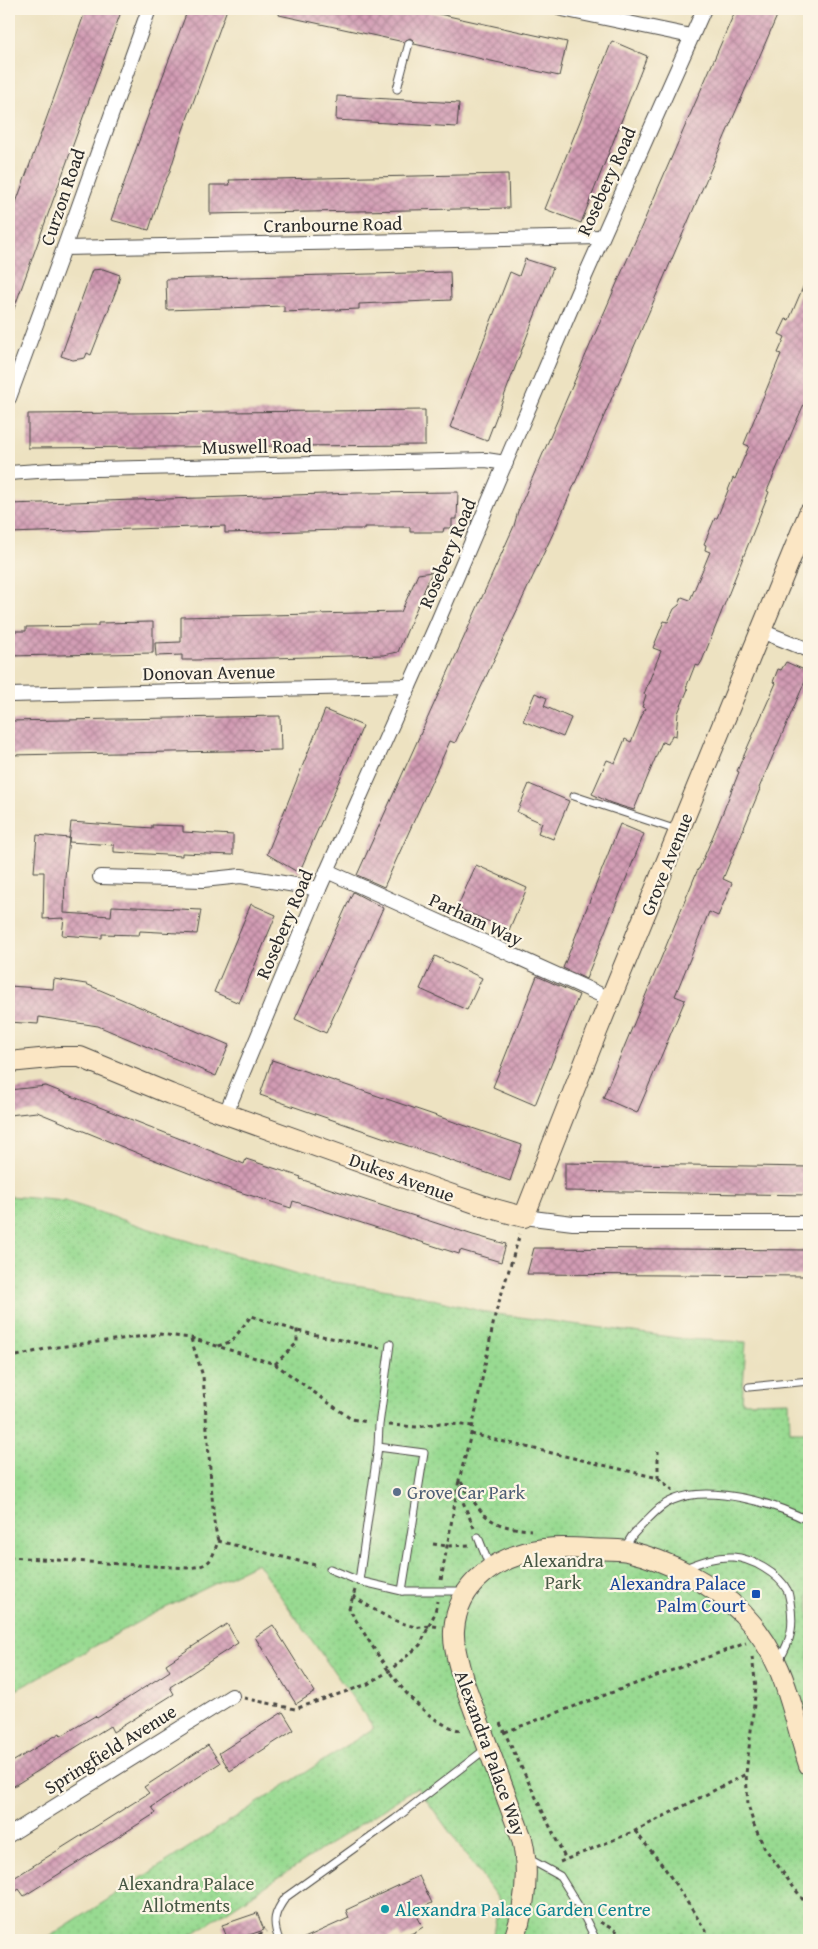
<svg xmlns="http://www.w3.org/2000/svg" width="818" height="1949" font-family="'Gentium Book Plus',serif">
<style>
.park{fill:url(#park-dots);stroke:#62825e}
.building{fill:url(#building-cross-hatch)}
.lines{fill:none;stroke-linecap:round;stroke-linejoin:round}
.lane-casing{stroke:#484642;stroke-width:9}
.street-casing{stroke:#484642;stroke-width:16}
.secondary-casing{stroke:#484642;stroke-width:22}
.path{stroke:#484642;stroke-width:3;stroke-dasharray:4 4;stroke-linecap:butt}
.lane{stroke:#fff;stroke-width:7}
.street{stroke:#fff;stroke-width:14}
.secondary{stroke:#fbe6c4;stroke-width:20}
.service-dot{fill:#5c6f8a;stroke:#fcf5e5;stroke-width:2}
.transit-dot{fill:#1a4fb4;stroke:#fcf5e5;stroke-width:2}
.culture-dot{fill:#0f9aa8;stroke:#fcf5e5;stroke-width:2}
.labels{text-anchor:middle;stroke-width:4.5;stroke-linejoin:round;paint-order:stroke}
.street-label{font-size:19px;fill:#2b2b2b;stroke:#fcf5e5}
.service-label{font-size:19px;fill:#4e5e75;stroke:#fcf5e5;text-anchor:start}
.park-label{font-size:19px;fill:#465744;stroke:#fcf5e5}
.transit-label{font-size:19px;fill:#164399;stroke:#fcf5e5;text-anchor:end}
.culture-label{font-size:19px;fill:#0d838f;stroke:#fcf5e5;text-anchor:start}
</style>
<defs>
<pattern id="park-dots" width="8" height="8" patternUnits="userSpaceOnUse" patternTransform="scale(1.25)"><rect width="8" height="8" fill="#98da91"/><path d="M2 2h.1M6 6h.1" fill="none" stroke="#83bb7d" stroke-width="1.8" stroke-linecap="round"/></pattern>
<pattern id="building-cross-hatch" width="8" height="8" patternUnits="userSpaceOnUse" patternTransform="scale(1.25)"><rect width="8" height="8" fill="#d29bb4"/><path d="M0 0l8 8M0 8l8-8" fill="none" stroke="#ab7f93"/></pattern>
</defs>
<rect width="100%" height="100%" fill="#fcf5e5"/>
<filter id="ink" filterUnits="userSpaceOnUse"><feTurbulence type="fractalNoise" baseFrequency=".02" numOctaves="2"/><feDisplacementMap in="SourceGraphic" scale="10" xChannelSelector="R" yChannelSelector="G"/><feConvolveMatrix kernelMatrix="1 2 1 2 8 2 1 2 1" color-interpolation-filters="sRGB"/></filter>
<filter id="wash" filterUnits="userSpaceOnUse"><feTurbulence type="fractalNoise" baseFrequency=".0096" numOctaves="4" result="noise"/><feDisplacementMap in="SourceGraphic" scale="20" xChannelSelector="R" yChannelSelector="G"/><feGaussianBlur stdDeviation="1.12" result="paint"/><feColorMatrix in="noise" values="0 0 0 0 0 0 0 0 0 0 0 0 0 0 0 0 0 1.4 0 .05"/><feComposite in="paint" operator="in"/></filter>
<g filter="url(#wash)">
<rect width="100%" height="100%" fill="#ede2c1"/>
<polygon class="park" points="9,1196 65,1201 168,1235 315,1279 408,1293 489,1313 686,1339 746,1342 742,1402 789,1401 790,1432 809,1432 809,1940 492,1940 499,1900 417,1787 183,1940 45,1940 374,1728 257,1563 147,1617 9,1694"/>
<g id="blocks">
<g class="building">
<polygon points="86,9 122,9 11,317 9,317 9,222"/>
<polygon points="188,9 227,9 182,133 169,174 163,186 149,230 111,220 146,121"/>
<polygon points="280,9 416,9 567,42 559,76 414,44 413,40 410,38 404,42 279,15"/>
<polygon points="736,9 780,9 556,527 455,743 450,741 384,887 357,875 514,526 518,511"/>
<polygon points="612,41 647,56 581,223 545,209"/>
<polygon points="337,96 459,103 457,127 336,120"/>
<polygon points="508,174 509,208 210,214 210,185 230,185 229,180"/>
<polygon points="525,259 553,268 487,441 450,427 510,272 519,276"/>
<polygon points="103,269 120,275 117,288 91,355 87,353 85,358 73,360 61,356 92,270"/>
<polygon points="450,272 451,300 359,304 359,309 284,312 284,306 167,310 166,279"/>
<polygon points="809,273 809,392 767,491 769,492 702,661 699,666 695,665 686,688 688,689 678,713 676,736 672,735 668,744 662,742 634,810 611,803 592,794 607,760 615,763 625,739 631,742 645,708 642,707 646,695 644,694 661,651 653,648 664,621 668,622 674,609 679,605 682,597 690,600 710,552 705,550 706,545 704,544 715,518 717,518 733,478 735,479 749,446 744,444 781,354 778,353 785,337 779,334 786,319 789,320"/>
<polygon points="425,410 425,445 28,448 28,414"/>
<polygon points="458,492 457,519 452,519 452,528 444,528 443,532 410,532 410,527 364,527 364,529 342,529 342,530 225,533 225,526 9,533 9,504 357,493"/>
<polygon points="432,572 398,652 383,655 196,660 182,660 182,655 156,656 155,643 181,642 181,617 401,612 418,574"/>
<polygon points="153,622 153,653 9,656 9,631 26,631 26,627 98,626 98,623"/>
<polygon points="786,662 809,672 759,788 760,789 723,879 732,883 718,916 709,912 675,996 685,1000 637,1113 603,1098 698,869 699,869 723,812 739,772 737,771 776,683 773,682 778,669 781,670"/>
<polygon points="535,693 547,698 544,706 571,718 563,737 523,721"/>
<polygon points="325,710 363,726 299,873 267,854"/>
<polygon points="280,716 281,750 9,755 9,721"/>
<polygon points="529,784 569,801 553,839 538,833 542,823 517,812"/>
<polygon points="71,822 152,828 152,825 183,826 183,832 233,835 233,855 182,853 182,856 114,852 114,845 69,842"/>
<polygon points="620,824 644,834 586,979 563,968"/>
<polygon points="37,835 69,838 65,877 64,913 111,916 112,906 201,910 197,934 140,931 139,935 102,934 102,938 62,935 64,918 43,919 44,872 34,872"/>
<polygon points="476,865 527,888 509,930 457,908"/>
<polygon points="353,892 383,908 326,1033 295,1019"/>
<polygon points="251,904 276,915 239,1003 214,992"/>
<polygon points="435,956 482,978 467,1010 420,989"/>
<polygon points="537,976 579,995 535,1105 493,1087"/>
<polygon points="54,979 86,984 229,1045 216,1076 98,1026 39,1017 38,1024 9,1022 9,986 53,989"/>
<polygon points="272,1060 522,1145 510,1181 260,1095"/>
<polygon points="46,1086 244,1164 246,1159 301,1177 300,1179 473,1235 506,1244 501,1262 460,1250 459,1254 293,1201 291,1208 230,1189 147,1157 37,1112 9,1115 9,1090"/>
<polygon points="565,1163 809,1167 809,1195 565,1191"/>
<polygon points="534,1248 809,1250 809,1276 527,1274"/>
<polygon points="227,1624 238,1643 170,1687 174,1694 113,1732 110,1726 9,1789 9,1764 60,1733 61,1736 95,1716 97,1718 170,1671 166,1664"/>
<polygon points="273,1625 315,1692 296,1704 255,1637"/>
<polygon points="283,1712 294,1730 230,1771 219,1753"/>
<polygon points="208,1745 220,1763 152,1807 156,1813 24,1896 19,1889 9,1896 9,1881 149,1793 144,1787"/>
<polygon points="419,1876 432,1903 421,1908 423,1911 416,1914 423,1927 415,1932 401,1938 399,1933 383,1940 300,1940 349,1918 346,1910"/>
<polygon points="257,1913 264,1930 234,1940 228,1940 222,1925"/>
</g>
</g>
</g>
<g filter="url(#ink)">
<use href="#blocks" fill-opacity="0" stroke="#484642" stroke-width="1"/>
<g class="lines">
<g class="lane-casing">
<g id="lane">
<polyline points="397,89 409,43"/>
<polyline points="574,796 677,830"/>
<polyline points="749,1387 809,1381"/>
<polyline points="378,1447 379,1425 390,1344"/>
<polyline points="478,1537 490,1567"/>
<path d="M626,1548c3,-12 12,-18 20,-27 8,-8 16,-17 27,-21 37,-16 101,3 136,21"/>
<path d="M685,1568c16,-6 30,-12 48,-11 18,1 46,17 54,33 2,3 2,8 3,11 4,24 2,38 -11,59"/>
<polyline points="330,1569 359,1581 402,1591 464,1591"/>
<polyline points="359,1581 378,1447 424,1453 402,1591"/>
<polyline points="529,1859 560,1876 581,1910 596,1940"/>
<path d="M279,1940c-7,-19 -5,-27 7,-43l109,-78 92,-71"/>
</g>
</g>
<g class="street-casing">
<g id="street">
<polyline points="562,9 691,36"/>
<polyline points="64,248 602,237"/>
<polyline points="9,398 64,248 149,9"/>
<polyline points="9,473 52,470 486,460 506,463"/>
<polyline points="761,631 809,650"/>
<polyline points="9,695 409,686"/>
<polyline points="327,871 610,999"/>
<polyline points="100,877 203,880 241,876 319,889"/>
<polyline points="226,1113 319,889 435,628 578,292 704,9"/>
<polyline points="524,1217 573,1223 809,1223"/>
<polyline points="9,1835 232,1696"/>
</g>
</g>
<g class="secondary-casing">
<g id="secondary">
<polyline points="9,1062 60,1057 80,1057 170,1094 438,1190 487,1207 524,1217 596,1034 809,513"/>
<path d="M514,1940c11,-33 16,-67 8,-101l-59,-159c-4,-16 -10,-33 -9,-49 3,-49 45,-76 90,-82 14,-2 31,-1 45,0 13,1 26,0 38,2 43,10 85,32 116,63 43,45 48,95 66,151"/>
</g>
</g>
<g class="path">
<polyline points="191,1339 203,1376 214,1522 218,1541"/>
<polyline points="218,1346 232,1341 251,1316 297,1331 380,1348"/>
<polyline points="9,1358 49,1348 160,1334 191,1338 275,1364 351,1419 368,1422"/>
<polyline points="275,1364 297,1343 297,1326"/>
<polyline points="389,1425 418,1427 440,1423 473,1426"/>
<polyline points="471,1434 658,1478 673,1490"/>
<polyline points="658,1478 658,1451"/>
<path d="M461,1482c22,35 28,45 70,48"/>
<polyline points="474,1528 463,1502 459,1480 471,1434 495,1315 520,1234"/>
<polyline points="433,1544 447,1546 470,1545"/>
<path d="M9,1557l178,11c23,-2 24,-6 31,-27l101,25"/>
<polyline points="441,1580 459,1480"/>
<path d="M355,1590l-6,19c26,40 63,112 114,122"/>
<path d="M353,1596c20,13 39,26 63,31 8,1 12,-3 23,0"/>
<polyline points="752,1657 756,1687 746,1774 748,1805 754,1825 764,1847 809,1908"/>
<polyline points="244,1698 295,1709 368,1684 389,1671 420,1645 435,1613 437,1601"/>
<polyline points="500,1723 566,1860"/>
<polyline points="505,1732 746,1643"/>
<polyline points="635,1831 664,1867 712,1940"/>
<polyline points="560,1862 635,1831 746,1774"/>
<polyline points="600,1922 632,1940"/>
<polyline points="245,1937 249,1940 266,1931"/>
</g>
<use href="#lane" class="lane"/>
<use href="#street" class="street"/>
<use href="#secondary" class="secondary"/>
</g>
</g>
<circle class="service-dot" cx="397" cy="1492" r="5"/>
<rect class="transit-dot" x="751" y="1589" width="10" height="10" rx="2.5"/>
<circle class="culture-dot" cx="385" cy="1909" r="5"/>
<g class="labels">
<g class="street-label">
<text transform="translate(606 181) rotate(-66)" y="7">Rosebery Road</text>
<text transform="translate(62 197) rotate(-71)" y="7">Curzon Road</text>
<text transform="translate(333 224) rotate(-1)" y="7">Cranbourne Road</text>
<text transform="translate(257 446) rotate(-1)" y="7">Muswell Road</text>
<text transform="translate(447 553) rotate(-67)" y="7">Rosebery Road</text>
<text transform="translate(209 672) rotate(-1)" y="7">Donovan Avenue</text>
<text transform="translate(666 864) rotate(-68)" y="7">Grove Avenue</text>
<text transform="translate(476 919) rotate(25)" y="7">Parham Way</text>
<text transform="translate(284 924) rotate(-67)" y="7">Rosebery Road</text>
<text transform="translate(402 1177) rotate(20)" y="7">Dukes Avenue</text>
<text transform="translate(110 1749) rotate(-32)" y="7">Springfield Avenue</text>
<text transform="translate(491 1753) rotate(70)" y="7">Alexandra Palace Way</text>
</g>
<g class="service-label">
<text x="407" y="1499">Grove Car Park</text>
</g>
<g class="park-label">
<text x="563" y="1567">Alexandra<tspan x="563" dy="22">Park</tspan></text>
<text x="186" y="1890">Alexandra Palace<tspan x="186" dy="22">Allotments</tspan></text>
</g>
<g class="transit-label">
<text x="746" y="1590">Alexandra Palace<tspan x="746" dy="22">Palm Court</tspan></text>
</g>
<g class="culture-label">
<text x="395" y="1916">Alexandra Palace Garden Centre</text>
</g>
</g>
<rect width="818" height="1949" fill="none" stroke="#fcf5e5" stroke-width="30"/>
</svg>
